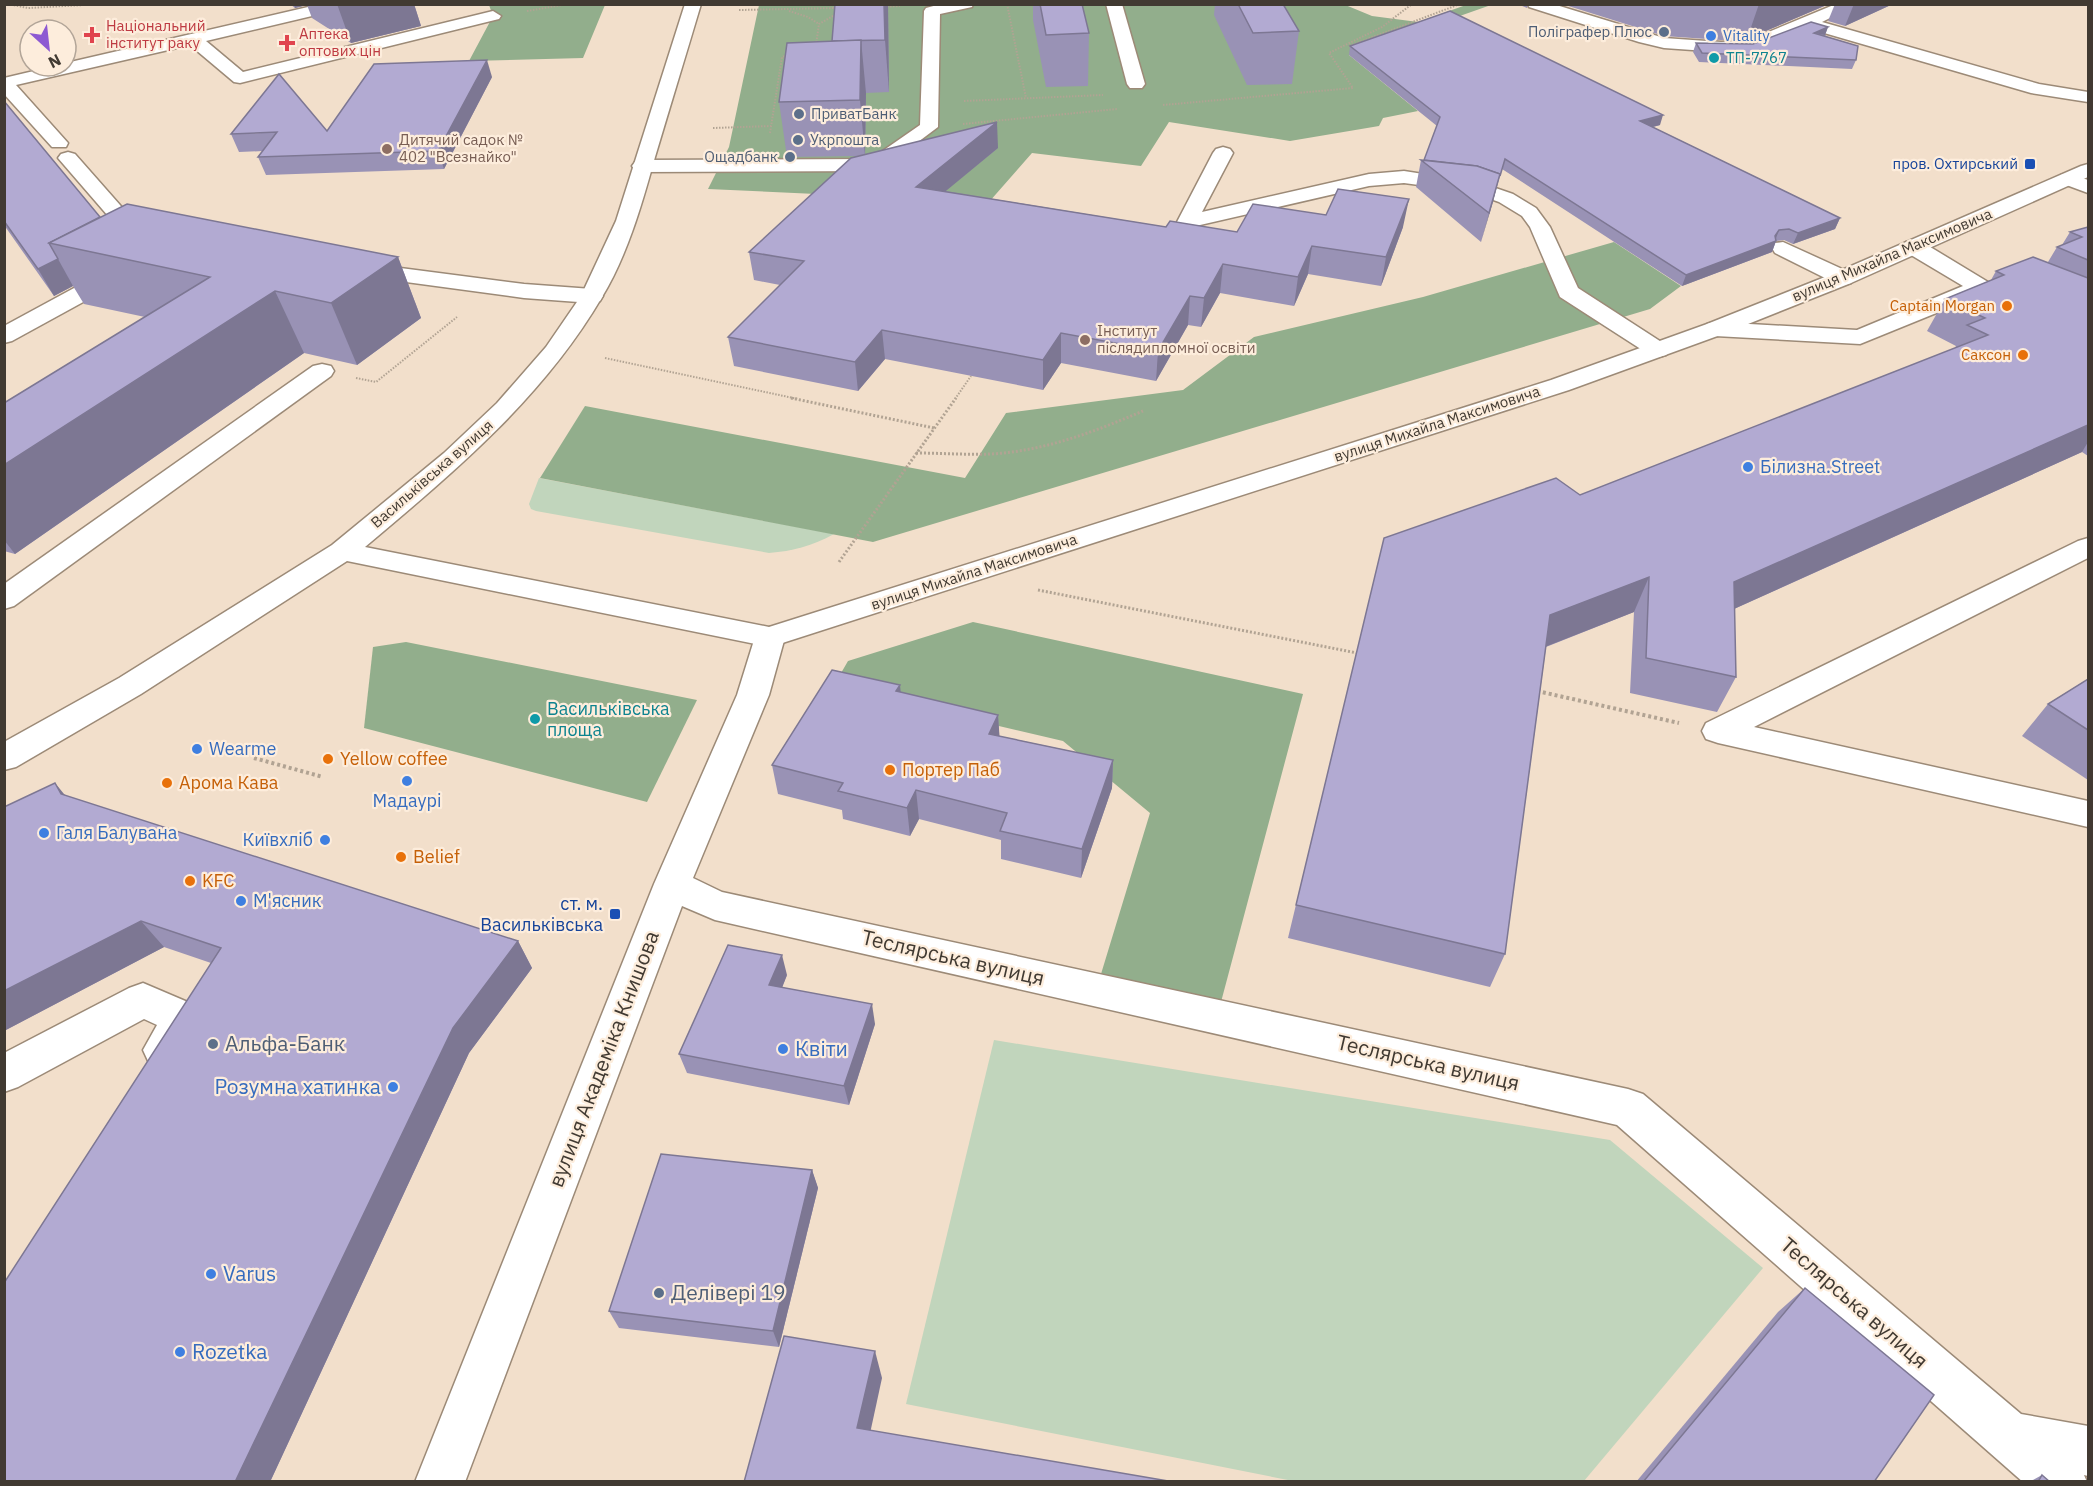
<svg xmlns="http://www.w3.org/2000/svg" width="2093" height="1486" font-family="'IBM Plex Sans',sans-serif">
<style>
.green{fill:#c1d5bc}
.forest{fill:#92ae8c}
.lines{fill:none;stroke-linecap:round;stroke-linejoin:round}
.minor-casing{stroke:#9c8a77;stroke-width:3}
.major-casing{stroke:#9c8a77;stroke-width:3}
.path-far2{stroke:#b1a393;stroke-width:2;stroke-dasharray:1.5 1.5;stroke-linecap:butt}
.path-far1{stroke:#b1a393;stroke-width:3;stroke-dasharray:2 2;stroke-linecap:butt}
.path{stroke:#b1a393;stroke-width:4;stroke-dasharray:3 3;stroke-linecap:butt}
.minor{fill:#fff;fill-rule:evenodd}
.major{fill:#fff;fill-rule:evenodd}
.wall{fill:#9992b5}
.shaded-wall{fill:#7d7793}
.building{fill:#b2aad2;stroke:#7d7793;stroke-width:1.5}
.service-dot{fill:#5c6f8a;stroke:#fdeddc;stroke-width:2}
.health-dot{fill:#e0444e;stroke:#fdeddc;stroke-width:2}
.shop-dot{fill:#3f7fe0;stroke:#fdeddc;stroke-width:2}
.culture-dot{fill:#0f9aa8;stroke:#fdeddc;stroke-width:2}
.education-dot{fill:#8d6e63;stroke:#fdeddc;stroke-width:2}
.transit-dot{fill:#1a4fb4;stroke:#fdeddc;stroke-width:2}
.food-dot{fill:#e8710a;stroke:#fdeddc;stroke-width:2}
.labels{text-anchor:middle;stroke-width:4.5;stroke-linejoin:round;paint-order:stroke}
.far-health-label{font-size:15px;fill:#be3a42;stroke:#fdeddc;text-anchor:start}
.far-service-label{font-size:15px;fill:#4e5e75;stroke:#fdeddc;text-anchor:end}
.far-shop-label{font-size:15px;fill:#366cbe;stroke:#fdeddc;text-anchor:start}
.far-culture-label{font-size:15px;fill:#0d838f;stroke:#fdeddc;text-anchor:start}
.far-education-label{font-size:15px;fill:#785e54;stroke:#fdeddc;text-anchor:start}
.far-transit-label{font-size:15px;fill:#164399;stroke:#fdeddc;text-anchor:end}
.far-street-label{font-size:15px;fill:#413a32;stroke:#fdeddc}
.far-food-label{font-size:15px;fill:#c56008;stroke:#fdeddc;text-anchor:end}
.shop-label{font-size:18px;fill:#366cbe;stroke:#fdeddc;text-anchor:start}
.culture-label{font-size:18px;fill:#0d838f;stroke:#fdeddc;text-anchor:start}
.food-label{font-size:18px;fill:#c56008;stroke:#fdeddc;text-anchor:start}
.transit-label{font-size:18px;fill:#164399;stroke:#fdeddc;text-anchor:end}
.near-street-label{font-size:21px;fill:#413a32;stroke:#fdeddc}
.near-service-label{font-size:21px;fill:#4e5e75;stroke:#fdeddc;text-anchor:start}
.near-shop-label{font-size:21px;fill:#366cbe;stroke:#fdeddc;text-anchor:start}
</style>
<rect width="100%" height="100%" fill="#f2dfcb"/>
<g class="green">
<path d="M539,478l295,56c-22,12 -41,17 -65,19l-233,-42 -5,-2 -2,-5z"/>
<polygon points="994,1040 1610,1140 1763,1268 1584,1481 1293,1481 906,1404"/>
</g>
<g class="forest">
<polygon points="1343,4 1372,16 1418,22 1466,5 1491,5 1349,55 1418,111 1383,118 1379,126 1290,141 1169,122 1141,166 1032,153 989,202 708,189 729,147 759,5"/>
<polygon points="489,5 605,5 583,58 469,61 493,16"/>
<polygon points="1614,242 1681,286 1650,309 873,542 540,478 585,406 965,478 1006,413 1183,390 1254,337 1423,297"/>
<polygon points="973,622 1303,694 1221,1002 1101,974 1150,813 1063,741 833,687 848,661"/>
<polygon points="406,642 697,700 647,802 364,728 373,647"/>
</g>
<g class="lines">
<g class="minor-casing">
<g id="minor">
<polygon points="321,4 351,4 350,7 206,41 243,72 493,11 501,16 499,19 240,83 234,82 190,45 16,85 68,143 66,147 52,147 4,94 4,78 55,66 66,66 66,63"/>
<polygon points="941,4 973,4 972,7 940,14 938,127 882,169 875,171 642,172 635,170 632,166 635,162 642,160 871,159 920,125 924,11 926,8"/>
<polygon points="1106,4 1122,4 1145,84 1142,88 1130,88 1127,84"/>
<polygon points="1528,4 1553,4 1664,38 1721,42 1747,41 1836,4 1858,4 1822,22 2039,84 2088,92 2088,102 2031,93 1807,28 1750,51 1721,52 1664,48 1639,42 1529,7"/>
<polygon points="1223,147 1230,149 1233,153 1202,212 1369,174 1404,171 1481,183 1513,194 1536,208 1550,227 1578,288 1666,345 1670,350 1666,355 1658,357 1650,355 1560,297 1530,227 1522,216 1499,202 1471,192 1404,183 1369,186 1187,228 1180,226 1177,222 1213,153 1216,149"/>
<polygon points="68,152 75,154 142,230 155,233 159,237 155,241 148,243 128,239 58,158 61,154"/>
<polygon points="2068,173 2088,180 2088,193 2061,183 2058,179 2061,175"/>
<polygon points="1914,241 1922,242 1988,282 1991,287 1988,292 1860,344 1715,336 1707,334 1703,329 1707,324 1715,322 1857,330 1963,286 1906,252 1903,247 1906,242"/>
<polygon points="1783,242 1851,273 1854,278 1851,283 1843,285 1835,283 1775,253 1772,248 1775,243"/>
<polygon points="362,263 524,284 592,289 600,291 603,296 600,301 592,303 524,298 354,275 351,270 354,265"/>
<polygon points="119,266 127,268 130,273 127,278 12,341 4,343 4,326 111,268"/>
<polygon points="322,364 331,366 334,371 331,376 14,606 4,609 4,584 313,366"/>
<polygon points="2088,538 2088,558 1754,727 2088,801 2088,827 1718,743 1706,739 1702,731 1706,723 2078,541"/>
<polygon points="770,627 781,630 785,637 769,695 693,878 722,892 1628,1089 1643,1094 2021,1414 2088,1426 2088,1476 2084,1475 2087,1482 2023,1482 1617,1125 715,920 682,906 465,1482 415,1482 654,884 737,695 755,637 759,630"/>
<polygon points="143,983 197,1006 203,1018 177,1063 163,1068 149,1063 143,1050 157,1025 144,1019 18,1087 4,1092 4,1053 129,988"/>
</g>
</g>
<g class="major-casing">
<path id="major" d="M685,4h16c-15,51 -31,102 -46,153 -13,47 -28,99 -53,140 -60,102 -148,175 -237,250l404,80 782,-247 156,-56 128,-51 246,-107 7,-2v13l-237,106 -128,51 -154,56 -799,257 -423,-86 -206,133 -125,73 -12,3v-28l115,-64 213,-133 112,-92 53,-50 49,-56 35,-51 35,-75z"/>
</g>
<g class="path-far2">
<polyline points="8,4 28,8 102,4"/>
<polyline points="1007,4 1026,98"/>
<polyline points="884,7 900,6"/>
<polyline points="739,10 837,8"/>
<polyline points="527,11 568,4"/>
<polyline points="789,11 808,17 819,24"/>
<polyline points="816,45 819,24 838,13"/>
<polyline points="1349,46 1460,4"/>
<polyline points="964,101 1103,95"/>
<polyline points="1163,105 1353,88 1329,53 1382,27 1412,4"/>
<polyline points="963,124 1117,109"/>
<polyline points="713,128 771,126"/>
<polyline points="770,133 782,57 788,55"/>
<polyline points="605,358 798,399"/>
<polyline points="356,378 376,382 457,317"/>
<polyline points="955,399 971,376"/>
</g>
<g class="path-far1">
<polyline points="791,398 934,428"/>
<path d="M916,453c25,0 50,2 75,1 53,-3 103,-22 152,-43"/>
<polyline points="839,562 956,398"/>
<polyline points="1038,590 1357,653"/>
</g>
<g class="path">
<polyline points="1537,691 1679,723"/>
<polyline points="254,758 323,777"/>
</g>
<use href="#minor" class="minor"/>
<use href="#major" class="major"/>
</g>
<g class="wall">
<polygon points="290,4 414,4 421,26 351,43 312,18 307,5 295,8"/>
<polygon points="835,4 888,4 889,92 866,93 865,154 998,148 945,191 1166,227 1237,232 1403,227 1381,286 1308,274 1294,306 1220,293 1201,327 1188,325 1156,381 1061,363 1043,390 885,359 858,391 734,366 728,337 780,285 754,280 749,252 860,156 787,157 779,102 832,41"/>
<polygon points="1033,4 1082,4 1089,33 1088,86 1046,87 1033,20"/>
<polygon points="1215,4 1283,4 1299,31 1292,84 1247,85 1214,15"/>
<polygon points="1517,4 1528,4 1527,8"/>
<polygon points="1562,4 1829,4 1747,39 1721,40 1664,36"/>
<polygon points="1835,4 1893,4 1845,26 1828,21"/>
<polygon points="1828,27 1825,35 1856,60 1852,69 1699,62 1693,52 1696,43 1753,44"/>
<polygon points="1350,46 1660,125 1653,127 1840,218 1835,229 1793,244 1784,240 1776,241 1772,252 1682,286 1502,169 1481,242 1416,187 1421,160 1424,160 1437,126 1349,55"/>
<polygon points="492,77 444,169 266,175 258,157 263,151 239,152 231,134 327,131"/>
<polygon points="4,101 100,217 398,257 421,318 357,365 304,353 15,554 4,551 4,403 145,317 84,304 73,286 54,296 4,225"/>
<polygon points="2088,227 2088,456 2082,452 1734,609 1736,677 1717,712 1630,693 1634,612 1546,647 1505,954 1490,987 1288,938 1384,538 1580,495 1955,348 1956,346 1927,331 1945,299 1991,280 1996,271 2048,262 2057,247 2062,245 2070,232"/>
<polygon points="2088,679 2088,780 2022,736 2048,704"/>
<polygon points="900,685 900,692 998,715 999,736 1113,760 1112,788 1081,878 1001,859 1001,840 919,819 910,836 843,819 842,810 778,794 772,765"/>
<polygon points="66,796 518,941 532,968 469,1053 270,1482 4,1482 211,963 164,947 4,1031 4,807"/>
<polygon points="787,975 782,987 875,1024 849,1105 687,1073 679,1054"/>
<polygon points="812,1170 818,1188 779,1347 619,1328 609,1311"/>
<polygon points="1805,1288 1874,1482 1636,1482 1778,1312"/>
<polygon points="2042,1475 2050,1482 2029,1482"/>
</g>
<g class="shaded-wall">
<polygon points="294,4 307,4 307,5 295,8"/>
<polygon points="337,4 414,4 421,26 351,43"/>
<polygon points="884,4 888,4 889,92 885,40"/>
<polygon points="1759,4 1829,4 1747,39"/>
<polygon points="1854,4 1893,4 1845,26"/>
<polygon points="1828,27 1825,35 1814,33"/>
<polygon points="861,40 866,93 865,155 860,100"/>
<polygon points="487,60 492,77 444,169 438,151"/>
<polygon points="1663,115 1660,125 1637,131 1640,121"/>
<polygon points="997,122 998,148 918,214 916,187"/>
<polygon points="1500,174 1493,202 1481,242 1489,213"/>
<polygon points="1409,199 1403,227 1381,286 1386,257"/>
<polygon points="1840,218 1835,229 1793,244 1798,233"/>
<polygon points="1779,230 1775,241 1776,241 1772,252 1682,286 1686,275 1775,236"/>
<polygon points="1312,246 1308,274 1294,306 1298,277"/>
<polygon points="398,257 421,318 357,365 331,303"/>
<polygon points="58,259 73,286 54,296 38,269"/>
<polygon points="1223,264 1220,293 1201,327 1204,298"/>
<polygon points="275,291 304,353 15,554 4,540 4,465"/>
<polygon points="1190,296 1188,325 1156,381 1158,351"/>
<polygon points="882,330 885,359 858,391 855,362"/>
<polygon points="1061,333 1061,363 1043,390 1043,360"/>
<polygon points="2088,425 2088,442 2082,452 1716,617 1734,582"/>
<polygon points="1649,577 1634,612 1537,650 1550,615"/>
<polygon points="900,685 903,714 896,691"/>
<polygon points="998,715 1000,743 989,734"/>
<polygon points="1113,760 1112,788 1081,878 1082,849"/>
<polygon points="55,783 78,811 61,794"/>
<polygon points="916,790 919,819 910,836 907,808"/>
<polygon points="141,921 164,947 4,1031 4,991"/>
<polygon points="518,941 532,968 469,1053 270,1482 235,1482 453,1028"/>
<polygon points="782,955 787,975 775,1006 769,985"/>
<polygon points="872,1004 875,1024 849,1105 844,1086"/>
<polygon points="812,1170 818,1188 779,1347 773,1331"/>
<polygon points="875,1351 882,1378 866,1452 857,1428"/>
</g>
<g class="building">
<polygon points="835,4 884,4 885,40 832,41"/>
<polygon points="1040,4 1082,4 1089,33 1046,35"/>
<polygon points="1238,4 1283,4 1299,31 1253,33"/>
<polygon points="1450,11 1663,115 1640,121 1840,218 1798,233 1789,229 1779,230 1775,236 1776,241 1686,275 1505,159 1500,176 1500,174 1477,166 1424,160 1440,117 1350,46"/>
<polygon points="1811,22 1828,27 1814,33 1858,46 1856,60 1702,53 1696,43 1753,44"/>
<polygon points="861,40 860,100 779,102 787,43"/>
<polygon points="487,60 438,151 258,157 277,132 231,134 279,74 327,131 374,64"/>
<polygon points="4,101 100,217 49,243 58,259 38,269 4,221"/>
<polygon points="997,122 916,187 1166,227 1170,221 1237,232 1253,204 1326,215 1338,189 1409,199 1386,257 1312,246 1298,277 1223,264 1204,298 1190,296 1158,351 1061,333 1043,360 882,330 855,362 728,337 804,261 749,252 851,158"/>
<polygon points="1421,160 1477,166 1500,174 1489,213"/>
<polygon points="127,204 398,257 331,303 275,291 4,465 4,403 210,277 49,243"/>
<polygon points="2088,227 2088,260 2057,247 2082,237 2070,232"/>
<polygon points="2033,257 2088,278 2088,425 1734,582 1736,677 1646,658 1649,577 1550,615 1505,954 1296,905 1384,538 1556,478 1580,495 1988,335 1967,325 1985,318 1945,299 2004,275 1996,271"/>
<polygon points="832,670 900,685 896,691 998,715 989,734 1113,760 1082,849 1000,831 1007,813 916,790 907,808 838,791 843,783 772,765"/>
<polygon points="2088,679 2088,730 2048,704"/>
<polygon points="55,783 61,794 518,941 453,1028 235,1482 4,1482 4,1283 221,948 141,921 4,991 4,807"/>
<polygon points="728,945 782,955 769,985 872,1004 844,1086 679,1054"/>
<polygon points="661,1154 812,1170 773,1331 609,1311"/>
<polygon points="1805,1288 1934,1395 1874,1482 1643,1482"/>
<polygon points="784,1336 875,1351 857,1428 1174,1482 744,1482"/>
<polygon points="2042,1475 2050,1482 2038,1482"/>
</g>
<g class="service-dot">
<circle cx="1664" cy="32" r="6"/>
<circle cx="799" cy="114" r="6"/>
<circle cx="798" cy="140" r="6"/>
<circle cx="790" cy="157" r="6"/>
<circle cx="213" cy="1044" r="6"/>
<circle cx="659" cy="1293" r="6"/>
</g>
<g class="health-dot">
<path d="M89 26h6v6h6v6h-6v6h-6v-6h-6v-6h6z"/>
<path d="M284 34h6v6h6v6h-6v6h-6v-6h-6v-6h6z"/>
</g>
<g class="shop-dot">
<circle cx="1711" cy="36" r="6"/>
<circle cx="1748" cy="467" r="6"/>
<circle cx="197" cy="749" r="6"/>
<circle cx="407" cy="781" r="6"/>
<circle cx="44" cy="833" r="6"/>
<circle cx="325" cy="840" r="6"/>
<circle cx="241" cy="901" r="6"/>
<circle cx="783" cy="1049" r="6"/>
<circle cx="393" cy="1087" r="6"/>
<circle cx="211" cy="1274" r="6"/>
<circle cx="180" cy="1352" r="6"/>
</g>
<g class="culture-dot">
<circle cx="1714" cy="58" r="6"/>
<circle cx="535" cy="719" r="6"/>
</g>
<g class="education-dot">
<circle cx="387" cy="149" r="6"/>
<circle cx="1085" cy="340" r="6"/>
</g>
<g class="transit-dot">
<rect x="2024" y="158" width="12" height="12" rx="3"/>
<rect x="609" y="908" width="12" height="12" rx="3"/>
</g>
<g class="food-dot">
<circle cx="2007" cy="306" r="6"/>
<circle cx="2023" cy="355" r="6"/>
<circle cx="328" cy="759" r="6"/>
<circle cx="890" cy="770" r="6"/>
<circle cx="167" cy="783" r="6"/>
<circle cx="401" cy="857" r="6"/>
<circle cx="190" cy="881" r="6"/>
</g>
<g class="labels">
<g class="far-health-label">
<text x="106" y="31">Національний<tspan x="106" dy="17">інститут раку</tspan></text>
<text x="299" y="39">Аптека<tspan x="299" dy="17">оптових цін</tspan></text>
</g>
<g class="far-service-label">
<text x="1652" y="37">Поліграфер Плюс</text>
<text x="811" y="119" text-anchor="start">ПриватБанк</text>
<text x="810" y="145" text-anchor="start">Укрпошта</text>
<text x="778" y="162">Ощадбанк</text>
</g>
<g class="far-shop-label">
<text x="1723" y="41">Vitality</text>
</g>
<g class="far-culture-label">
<text x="1726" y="63">ТП-7767</text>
</g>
<g class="far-education-label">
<text x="399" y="145">Дитячий садок №<tspan x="399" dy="17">402 "Всезнайко"</tspan></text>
<text x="1097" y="336">Інститут<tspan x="1097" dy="17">післядипломної освіти</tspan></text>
</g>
<g class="far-transit-label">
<text x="2018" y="169">пров. Охтирський</text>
</g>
<g class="far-street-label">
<text transform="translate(1892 255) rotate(-23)" y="5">вулиця Михайла Максимовича</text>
<text transform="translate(1437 424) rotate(-18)" y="5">вулиця Михайла Максимовича</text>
<text transform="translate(432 474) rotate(-41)" y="5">Васильківська вулиця</text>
<text transform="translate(974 572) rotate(-18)" y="5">вулиця Михайла Максимовича</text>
</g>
<g class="far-food-label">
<text x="1995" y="311">Captain Morgan</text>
<text x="2011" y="360">Саксон</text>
</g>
<g class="shop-label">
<text x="1760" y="473">Білизна.Street</text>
<text x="209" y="755">Wearme</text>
<text x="407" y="807" text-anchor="middle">Мадаурі</text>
<text x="56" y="839">Галя Балувана</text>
<text x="313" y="846" text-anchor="end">Київхліб</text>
<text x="253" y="907">М'ясник</text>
</g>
<g class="culture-label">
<text x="547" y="715">Васильківська<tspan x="547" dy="21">площа</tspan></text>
</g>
<g class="food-label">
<text x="340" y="765">Yellow coffee</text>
<text x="902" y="776">Портер Паб</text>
<text x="179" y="789">Арома Кава</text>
<text x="413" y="863">Belief</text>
<text x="202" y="887">KFC</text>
</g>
<g class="transit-label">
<text x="603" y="910">ст. м.<tspan x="603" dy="21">Васильківська</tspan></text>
</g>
<g class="near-street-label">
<text transform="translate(953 958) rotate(13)" y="7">Теслярська вулиця</text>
<text transform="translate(604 1059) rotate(-69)" y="7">вулиця Академіка Книшова</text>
<text transform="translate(1428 1063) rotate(13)" y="7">Теслярська вулиця</text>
<text transform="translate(1854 1303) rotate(41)" y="7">Теслярська вулиця</text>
</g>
<g class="near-service-label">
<text x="225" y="1051">Альфа-Банк</text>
<text x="671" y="1300">Делівері 19</text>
</g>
<g class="near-shop-label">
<text x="795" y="1056">Квіти</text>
<text x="381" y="1094" text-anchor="end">Розумна хатинка</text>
<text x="223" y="1281">Varus</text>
<text x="192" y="1359">Rozetka</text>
</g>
</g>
<rect width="2093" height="1486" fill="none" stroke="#413a32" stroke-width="12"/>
<g transform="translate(48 48) rotate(153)"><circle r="28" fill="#fdeddc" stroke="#b2a598" stroke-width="1.5"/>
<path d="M0-4.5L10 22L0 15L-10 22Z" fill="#8d59d2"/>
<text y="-9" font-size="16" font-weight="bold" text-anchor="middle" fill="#413a32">N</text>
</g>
</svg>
